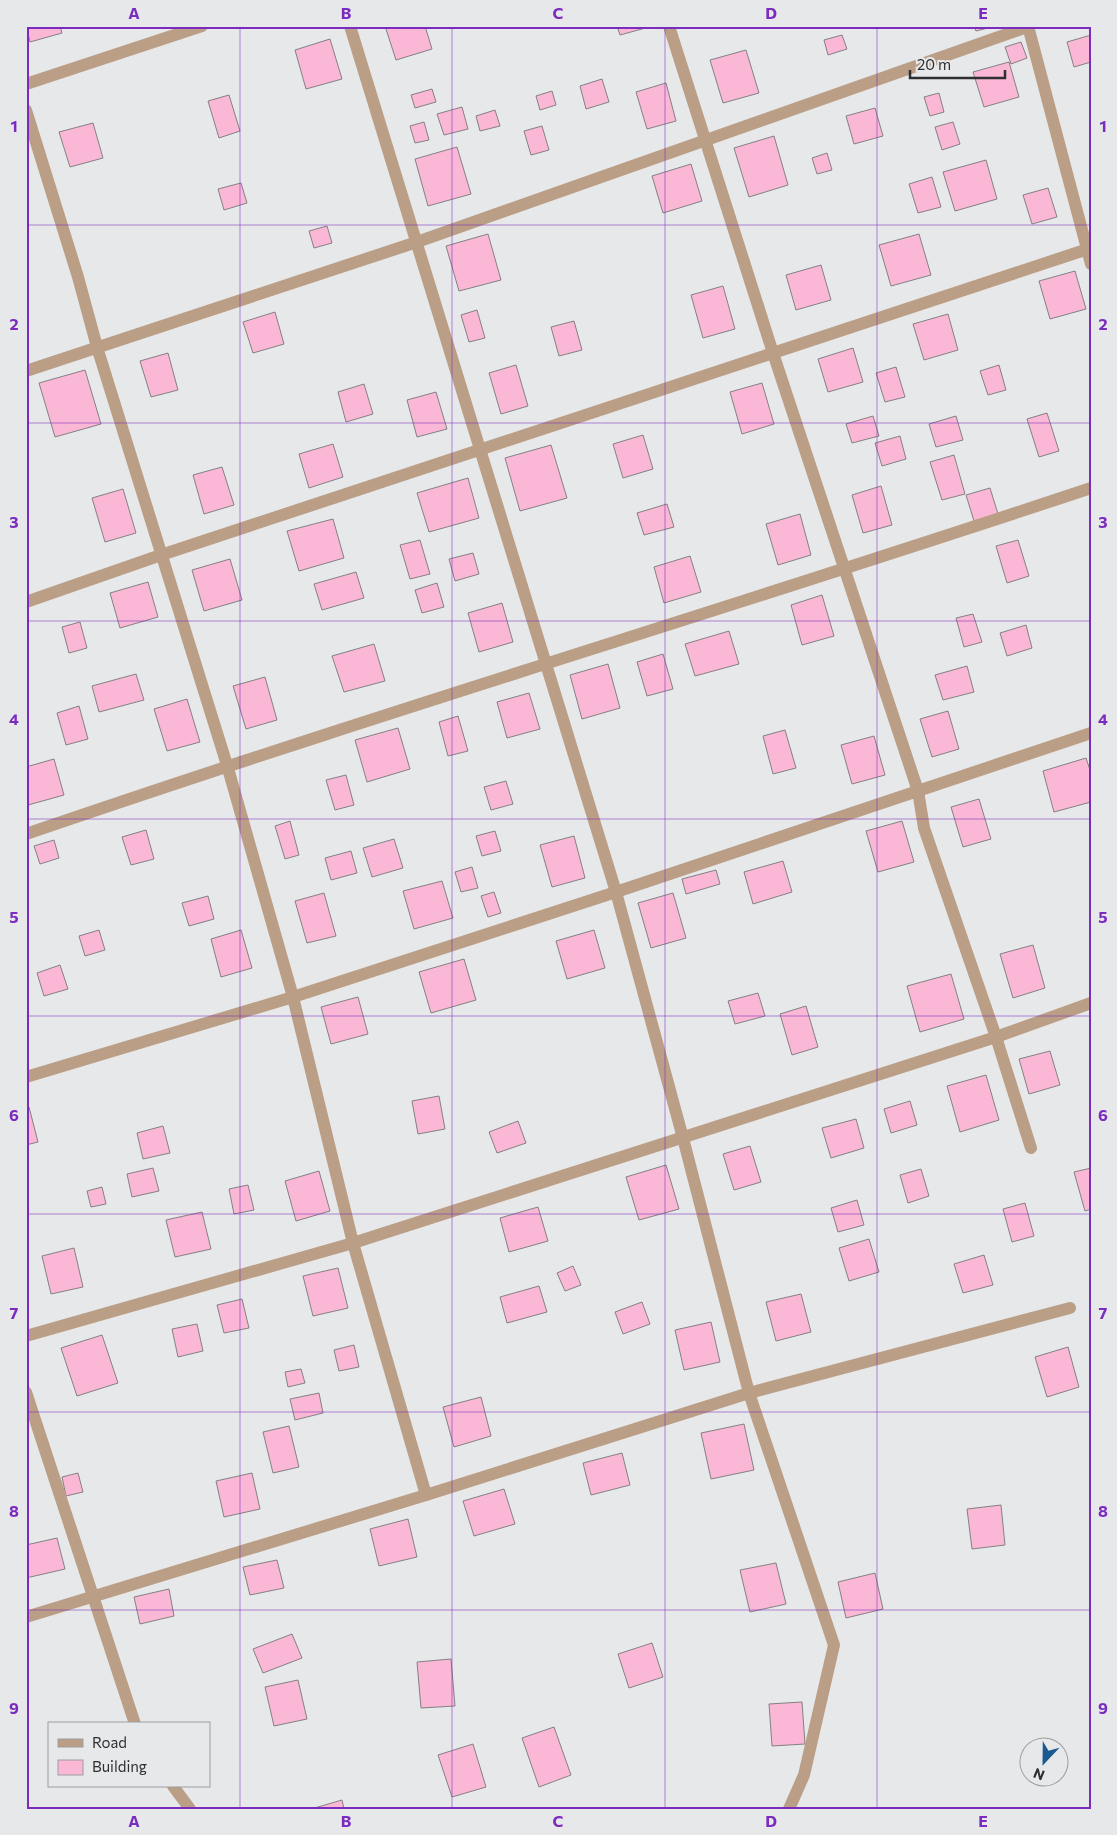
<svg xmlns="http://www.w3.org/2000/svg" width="1117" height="1835" font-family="Commissioner,sans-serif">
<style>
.building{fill:#fab7d6;stroke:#838182}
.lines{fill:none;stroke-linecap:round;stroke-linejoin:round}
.minor{stroke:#bb9e86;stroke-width:12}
.grid{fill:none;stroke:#7b2cbf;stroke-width:1;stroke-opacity:0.55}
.neatline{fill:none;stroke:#7b2cbf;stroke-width:2}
.grid-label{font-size:16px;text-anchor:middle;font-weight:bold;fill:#7b2cbf}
</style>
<rect width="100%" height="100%" fill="#e7e8ea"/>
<g class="building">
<polygon points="26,26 60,26 62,33 30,42"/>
<polygon points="385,26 425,26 432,49 396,60"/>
<polygon points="617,26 649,26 649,27 620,35"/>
<polygon points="974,26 991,26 992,27 976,31"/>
<polygon points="842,35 847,49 828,55 824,40"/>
<polygon points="1091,35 1091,62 1074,67 1067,42"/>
<polygon points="330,39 342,79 306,89 295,50"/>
<polygon points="1021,42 1027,58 1011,64 1005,47"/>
<polygon points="746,50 759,93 723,103 710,60"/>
<polygon points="1009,62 1019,97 984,107 973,72"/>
<polygon points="602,79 609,102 586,109 580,86"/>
<polygon points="666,83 676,121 647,129 636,92"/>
<polygon points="432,89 436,102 415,108 411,95"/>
<polygon points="552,91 556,105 540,110 536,96"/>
<polygon points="939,93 944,112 930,116 924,97"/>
<polygon points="229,95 240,131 219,138 208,101"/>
<polygon points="462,107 468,129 444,135 437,114"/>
<polygon points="875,108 883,136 854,144 846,116"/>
<polygon points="495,110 500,126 480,131 476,116"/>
<polygon points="424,122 429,140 415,143 410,126"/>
<polygon points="953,122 960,144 942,150 935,127"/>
<polygon points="93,123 103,158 70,167 59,132"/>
<polygon points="542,126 549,150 531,155 524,131"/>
<polygon points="774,136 788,185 749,197 734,148"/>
<polygon points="457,147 471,194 428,206 415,159"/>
<polygon points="827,153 832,170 817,174 812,158"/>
<polygon points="986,160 997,199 955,211 943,172"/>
<polygon points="691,164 702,201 663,213 652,176"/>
<polygon points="932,177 941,207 918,213 909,184"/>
<polygon points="241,183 247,203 224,210 218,189"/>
<polygon points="1048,188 1057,217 1032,224 1023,195"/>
<polygon points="327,226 332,243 314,248 309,231"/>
<polygon points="488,234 501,280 459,291 446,246"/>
<polygon points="919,234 931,275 891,286 879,245"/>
<polygon points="821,265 831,300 796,310 786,275"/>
<polygon points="1075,271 1086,309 1050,319 1039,281"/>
<polygon points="723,286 735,329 703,338 691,295"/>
<polygon points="477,310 485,338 469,342 461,315"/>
<polygon points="275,312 284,344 253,353 243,322"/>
<polygon points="948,314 958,350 924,360 913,324"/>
<polygon points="574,321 582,350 559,356 551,327"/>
<polygon points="853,348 863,382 828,392 818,359"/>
<polygon points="168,353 178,390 151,397 140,361"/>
<polygon points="516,365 528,406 501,414 489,373"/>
<polygon points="999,365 1006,390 988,395 980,371"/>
<polygon points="896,367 905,397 885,402 876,373"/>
<polygon points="85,370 101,424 55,437 39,383"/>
<polygon points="762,383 774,424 742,434 730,392"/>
<polygon points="364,384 373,414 346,422 338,392"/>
<polygon points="436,392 447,429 417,437 407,400"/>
<polygon points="1047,413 1059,451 1039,457 1027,419"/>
<polygon points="873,416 879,436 852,443 846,424"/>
<polygon points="956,416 963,440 936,447 929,424"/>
<polygon points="643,435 653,469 623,478 613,444"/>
<polygon points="900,436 906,459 882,466 875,443"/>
<polygon points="333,444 343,477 309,488 299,454"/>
<polygon points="551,445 567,498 520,511 505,458"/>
<polygon points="954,455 965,494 942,500 930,462"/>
<polygon points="222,467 234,505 204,514 193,475"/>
<polygon points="468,478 479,518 429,532 417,493"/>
<polygon points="881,486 892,525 863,533 852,495"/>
<polygon points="990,488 998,514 974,521 966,495"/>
<polygon points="123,489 136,533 105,542 92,498"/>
<polygon points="667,504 674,527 644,535 637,513"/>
<polygon points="800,514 811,555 778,565 766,524"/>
<polygon points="333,519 344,558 299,571 287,531"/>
<polygon points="420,540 430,574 410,579 400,545"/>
<polygon points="1018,540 1029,576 1007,583 996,546"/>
<polygon points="473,553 479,574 455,581 449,559"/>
<polygon points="690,556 701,592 664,603 654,567"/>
<polygon points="230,559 242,600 204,611 192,570"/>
<polygon points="356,572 364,598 322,610 314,584"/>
<polygon points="148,582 158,617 120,628 110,593"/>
<polygon points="437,583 444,607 422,613 415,590"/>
<polygon points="822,595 834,636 802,645 791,605"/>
<polygon points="502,603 513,642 479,652 468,613"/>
<polygon points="973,614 982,642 964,647 956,618"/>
<polygon points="80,622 87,648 69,653 62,627"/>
<polygon points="1026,625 1032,648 1007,656 1000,633"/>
<polygon points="729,631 739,664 695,676 685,644"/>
<polygon points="374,644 385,681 344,692 332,656"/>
<polygon points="663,654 673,689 647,696 637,662"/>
<polygon points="608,664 620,708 582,719 570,675"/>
<polygon points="967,666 974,692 943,700 935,675"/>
<polygon points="136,674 144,700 99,712 92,686"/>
<polygon points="265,677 277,720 246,729 233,686"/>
<polygon points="529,693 540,729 507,738 497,702"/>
<polygon points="187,699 200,742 167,751 154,709"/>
<polygon points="79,706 88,739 66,745 57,713"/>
<polygon points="948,711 959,749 932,757 920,719"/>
<polygon points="458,716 468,751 448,756 439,722"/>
<polygon points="398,728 410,769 367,782 355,740"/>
<polygon points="785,730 796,768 773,774 763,736"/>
<polygon points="874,736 885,775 852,784 841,745"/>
<polygon points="1086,758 1091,773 1091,802 1054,812 1043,771"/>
<polygon points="54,759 64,795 28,805 26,767"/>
<polygon points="346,775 354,805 335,810 326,780"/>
<polygon points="506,781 513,804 491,810 484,787"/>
<polygon points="979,799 991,839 963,847 951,807"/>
<polygon points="290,821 299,855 285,859 275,826"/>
<polygon points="902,821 914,862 878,872 866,831"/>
<polygon points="146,830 154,859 131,865 122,837"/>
<polygon points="495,831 501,851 482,856 476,836"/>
<polygon points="574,836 585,878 552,887 540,845"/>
<polygon points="394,839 403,868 372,877 363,848"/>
<polygon points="54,840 59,858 40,864 34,846"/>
<polygon points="351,851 357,873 331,880 325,858"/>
<polygon points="783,861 792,892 753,904 744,872"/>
<polygon points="472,867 478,888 461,892 455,872"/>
<polygon points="716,870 720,884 686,894 682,879"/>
<polygon points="442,881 453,918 414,929 403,891"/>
<polygon points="494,892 501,913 488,917 481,896"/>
<polygon points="324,893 336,936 307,943 295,901"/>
<polygon points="673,893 686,938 651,948 638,903"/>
<polygon points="208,896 214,919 189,926 182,903"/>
<polygon points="99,930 105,950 85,956 79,936"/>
<polygon points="241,930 252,968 221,977 211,939"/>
<polygon points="594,930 605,968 567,979 556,941"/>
<polygon points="1033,945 1045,988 1013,998 1000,954"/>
<polygon points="464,959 476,1000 431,1013 419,972"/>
<polygon points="60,965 68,989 44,996 37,973"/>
<polygon points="951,974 964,1019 920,1032 907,986"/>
<polygon points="758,993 765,1016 735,1024 728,1001"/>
<polygon points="358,997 368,1034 331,1044 321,1007"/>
<polygon points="806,1006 818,1047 792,1055 780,1014"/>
<polygon points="1050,1051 1060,1085 1029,1094 1019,1059"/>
<polygon points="986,1075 999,1120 960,1132 947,1086"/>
<polygon points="439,1096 445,1129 418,1134 412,1101"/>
<polygon points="910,1101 917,1125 891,1133 884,1109"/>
<polygon points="29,1107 38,1142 26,1145 26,1108"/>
<polygon points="856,1119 864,1148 831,1158 822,1128"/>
<polygon points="518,1121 526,1143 497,1153 489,1132"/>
<polygon points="163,1126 170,1153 143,1159 137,1133"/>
<polygon points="750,1146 761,1182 734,1190 723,1154"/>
<polygon points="666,1165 679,1209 639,1220 626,1177"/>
<polygon points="153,1168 159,1191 132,1197 127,1174"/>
<polygon points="1091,1168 1091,1209 1085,1211 1074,1172"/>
<polygon points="921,1169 929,1196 908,1203 900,1175"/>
<polygon points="319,1171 330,1211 296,1221 285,1181"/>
<polygon points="248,1185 254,1210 234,1214 229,1189"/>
<polygon points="102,1187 106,1204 91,1207 87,1191"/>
<polygon points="857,1200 864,1225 838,1232 831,1208"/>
<polygon points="1025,1203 1034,1236 1012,1242 1003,1209"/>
<polygon points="538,1207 548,1241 509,1252 500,1218"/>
<polygon points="202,1212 211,1249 175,1257 166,1220"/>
<polygon points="869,1239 879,1272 849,1281 839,1248"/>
<polygon points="74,1248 83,1287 51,1294 42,1256"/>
<polygon points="984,1255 993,1285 963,1293 954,1264"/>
<polygon points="573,1266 581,1285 565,1291 557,1273"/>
<polygon points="338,1268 348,1308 313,1316 303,1276"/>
<polygon points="539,1286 547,1312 507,1323 500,1297"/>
<polygon points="801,1294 811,1332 776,1341 766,1302"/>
<polygon points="242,1299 249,1328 224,1333 217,1305"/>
<polygon points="642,1302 650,1324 623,1334 615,1312"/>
<polygon points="711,1322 720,1362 684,1370 675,1330"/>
<polygon points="197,1324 203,1351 178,1357 172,1329"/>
<polygon points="102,1335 118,1383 77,1396 61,1348"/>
<polygon points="354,1345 359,1367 339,1371 334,1350"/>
<polygon points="1068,1347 1079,1387 1047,1397 1035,1357"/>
<polygon points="301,1369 305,1383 288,1387 285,1372"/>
<polygon points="319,1393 323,1413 295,1420 290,1399"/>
<polygon points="481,1397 491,1436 454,1447 443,1407"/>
<polygon points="744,1424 754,1470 711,1479 701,1433"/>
<polygon points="289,1426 299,1467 273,1473 263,1432"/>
<polygon points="622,1453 630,1485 591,1495 583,1463"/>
<polygon points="78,1473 83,1492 66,1496 62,1477"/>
<polygon points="252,1473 260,1509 224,1517 216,1481"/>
<polygon points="504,1489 515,1524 474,1536 463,1501"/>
<polygon points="1001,1505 1005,1545 972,1549 967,1509"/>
<polygon points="408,1519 417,1557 379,1566 370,1529"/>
<polygon points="57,1538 65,1569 26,1578 26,1545"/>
<polygon points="277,1560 284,1588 250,1595 243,1567"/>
<polygon points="776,1563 786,1604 750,1612 740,1570"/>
<polygon points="875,1573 883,1609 846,1618 838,1582"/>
<polygon points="169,1589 174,1616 140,1624 134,1597"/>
<polygon points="292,1634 302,1658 263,1673 253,1649"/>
<polygon points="652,1643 663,1677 629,1688 618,1654"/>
<polygon points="451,1659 455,1706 421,1708 417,1662"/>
<polygon points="298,1680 307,1719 274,1726 265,1687"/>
<polygon points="802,1702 805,1744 772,1746 769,1704"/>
<polygon points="554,1727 571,1775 539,1787 522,1738"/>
<polygon points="473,1744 486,1787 452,1797 438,1755"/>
<polygon points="342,1800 344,1809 311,1809"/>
</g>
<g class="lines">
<g class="minor">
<polyline points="350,26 616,892 683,1138 749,1393 834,1645 804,1775 789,1809"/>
<polyline points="669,26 773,353 918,791 924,828 996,1037 1031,1148"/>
<polyline points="1028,26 1091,264"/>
<polyline points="26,84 202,26"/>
<polyline points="26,110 78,277 97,347 227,765 293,997 353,1243 426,1495"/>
<polyline points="26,371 417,242 1030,26"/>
<polyline points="26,602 161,555 1091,248"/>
<path d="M26,834c353,-121 711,-228 1065,-346"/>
<polyline points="26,1077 293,997 616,892 1091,733"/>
<polyline points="26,1336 353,1243 996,1037 1091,1003"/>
<polyline points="26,1392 135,1724"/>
<polyline points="26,1617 426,1495 749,1393 1070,1308"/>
<polyline points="173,1786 190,1809"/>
</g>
</g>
<path class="grid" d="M240,26v1783M452,26v1783M665,26v1783M877,26v1783M26,225h1065M26,423h1065M26,621h1065M26,819h1065M26,1016h1065M26,1214h1065M26,1412h1065M26,1610h1065"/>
<rect width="1117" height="1835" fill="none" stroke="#e7e8ea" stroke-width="55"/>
<rect x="48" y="1722" width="162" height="65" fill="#e7e8ea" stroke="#9d9ea0"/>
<rect x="58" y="1739" width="25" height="8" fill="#bb9e86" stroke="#9d9ea0"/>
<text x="92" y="1748" font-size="15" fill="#2e2f30">Road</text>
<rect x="58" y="1760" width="25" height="15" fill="#fab7d6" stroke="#9d9ea0"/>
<text x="92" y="1772" font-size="15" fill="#2e2f30">Building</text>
<g transform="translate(1044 1762) rotate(202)"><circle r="24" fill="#e7e8ea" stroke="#9d9ea0"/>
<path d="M0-4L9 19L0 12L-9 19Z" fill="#1b5a90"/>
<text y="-8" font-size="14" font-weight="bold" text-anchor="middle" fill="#2e2f30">N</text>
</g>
<path d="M910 70v8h95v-8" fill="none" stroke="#2e2f30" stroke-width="2.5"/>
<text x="917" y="70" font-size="15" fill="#2e2f30" stroke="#e7e8ea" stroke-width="4" paint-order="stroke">20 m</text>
<rect x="28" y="28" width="1062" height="1780" class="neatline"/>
<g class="grid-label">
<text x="134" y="19">A</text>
<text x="346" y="19">B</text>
<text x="558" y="19">C</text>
<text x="771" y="19">D</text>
<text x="983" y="19">E</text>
<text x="14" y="132">1</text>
<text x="1103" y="132">1</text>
<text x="14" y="330">2</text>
<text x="1103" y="330">2</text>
<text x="14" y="528">3</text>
<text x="1103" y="528">3</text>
<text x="14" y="725">4</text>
<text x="1103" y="725">4</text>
<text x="14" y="923">5</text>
<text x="1103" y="923">5</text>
<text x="14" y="1121">6</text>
<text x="1103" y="1121">6</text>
<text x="14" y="1319">7</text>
<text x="1103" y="1319">7</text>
<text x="14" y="1517">8</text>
<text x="1103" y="1517">8</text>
<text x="14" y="1714">9</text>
<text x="1103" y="1714">9</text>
<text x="134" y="1827">A</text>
<text x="346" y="1827">B</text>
<text x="558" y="1827">C</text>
<text x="771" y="1827">D</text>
<text x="983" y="1827">E</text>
</g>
</svg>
